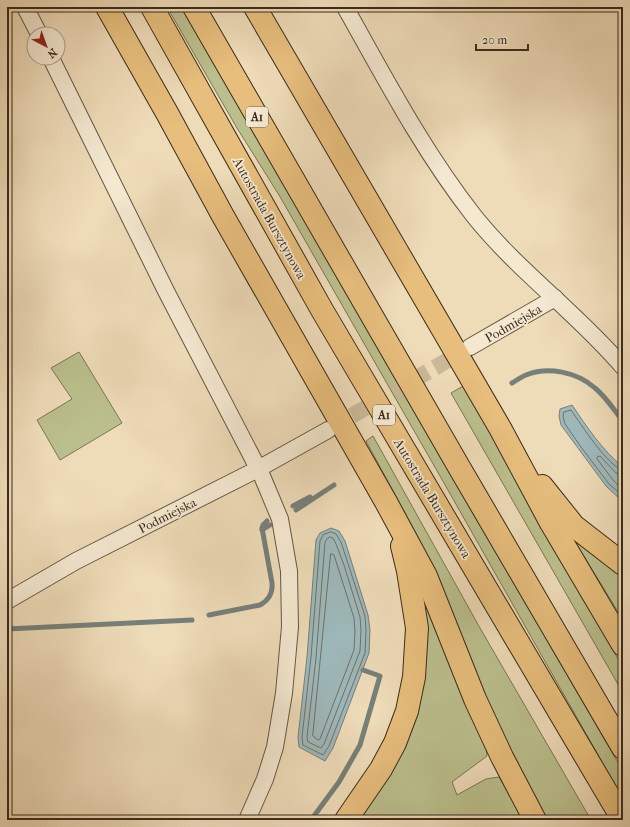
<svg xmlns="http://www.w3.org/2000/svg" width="630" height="827" font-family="'IM FELL French Canon',serif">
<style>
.green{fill:#bbbf8d;stroke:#7a7554}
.water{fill:#9eb8ba;stroke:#76807a}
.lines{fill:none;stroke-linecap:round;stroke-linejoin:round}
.shore{stroke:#6c726a;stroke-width:1}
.stream{stroke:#76807a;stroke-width:5}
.street-tunnel{stroke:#cab898;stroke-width:16;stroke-dasharray:16 8;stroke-linecap:butt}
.street-casing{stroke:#665742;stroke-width:18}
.highway-casing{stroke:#392b1a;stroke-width:24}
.street{stroke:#f4e8d1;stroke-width:16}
.highway{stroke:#e7be7c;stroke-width:22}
.labels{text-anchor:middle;stroke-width:3.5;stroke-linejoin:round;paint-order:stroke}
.shield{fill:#f4e8d1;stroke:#716451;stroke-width:1}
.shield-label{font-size:12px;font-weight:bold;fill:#392b1a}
.street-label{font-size:13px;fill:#392b1a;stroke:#f4e8d1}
</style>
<rect width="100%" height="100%" fill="#eedbb8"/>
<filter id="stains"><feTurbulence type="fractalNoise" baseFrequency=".005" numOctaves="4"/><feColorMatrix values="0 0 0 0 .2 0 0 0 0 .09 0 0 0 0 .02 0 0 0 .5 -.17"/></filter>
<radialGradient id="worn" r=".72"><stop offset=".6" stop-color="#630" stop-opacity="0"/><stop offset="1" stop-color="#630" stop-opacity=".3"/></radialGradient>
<g class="green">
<polygon points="167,7 184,7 449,472 623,771 623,799 440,476 279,195 237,128"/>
<polygon points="79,352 122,423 60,460 37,420 72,399 51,368"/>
<polygon points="465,385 623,668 623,693 451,393"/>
<polygon points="373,436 480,628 591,820 547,820 510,758 418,537 366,441"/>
<polygon points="574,540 623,576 623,620"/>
<polygon points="421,594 486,748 487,756 452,782 457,795 486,779 499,777 525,820 355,820 397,755"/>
</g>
<g class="water">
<path d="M572,405c15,22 30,45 51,62v35l-17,-16 -45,-61 -2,-9 1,-7z"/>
<polygon points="331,528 339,531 345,541 368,615 370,630 369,653 333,748 325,761 299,747 298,737 307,657 316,540 320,533"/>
</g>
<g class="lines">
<g class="shore">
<path d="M623,470c-14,-2 -43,-47 -52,-60l-7,2 -1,4 2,8 16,23 28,37 14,12"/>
<polyline points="623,475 616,473 600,456 597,457 597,459 613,480 623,490"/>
<polygon points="331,532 336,534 341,542 365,616 366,630 365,653 329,746 323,755 303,745 302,737 311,657 320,541 323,535"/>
<polygon points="330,537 333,538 336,544 344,565 360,617 361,630 360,651 324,744 321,748 308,742 307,737 316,658 325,542 327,539"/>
<polygon points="331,554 334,555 354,618 355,631 354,650 320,739 318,740 313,736"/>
</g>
<g class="stream">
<path d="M512,383c5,-3 9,-6 14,-8 22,-9 51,-3 69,13 11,9 19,22 28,33"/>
<polyline points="293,506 310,497"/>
<polyline points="296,510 334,485"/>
<polyline points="262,530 270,525"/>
<path d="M209,615l51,-10c9,-5 13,-12 12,-22l-10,-55 1,-3 4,-4"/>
<polyline points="7,629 192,620"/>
<polyline points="311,820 339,782 360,745 380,676 363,670"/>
</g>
<polyline class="street-tunnel" points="331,428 467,349"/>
<g class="street-casing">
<g id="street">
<polyline points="25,7 39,34"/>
<path d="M345,7c40,71 78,144 129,209 44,55 103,97 149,151"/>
<polyline points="51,58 166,291 262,476 280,519 289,571 290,627 284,693 275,747 265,779 247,820"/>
<polyline points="470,347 555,298"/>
<polyline points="7,601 76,561 258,469 328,430"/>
</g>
</g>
<g class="highway-casing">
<g id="highway">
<polyline points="107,7 167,113 223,216 386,502 426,576 475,699 502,757 535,820"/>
<polyline points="152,7 322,310 623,820"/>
<polyline points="194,7 459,467 623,748"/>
<polyline points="255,7 500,428 551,523 623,645"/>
<polyline points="542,486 574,526 623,564"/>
<polyline points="346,820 381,769 395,743 407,711 414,677 417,628 408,571 402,546"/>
</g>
</g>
<use href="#street" class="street"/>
<use href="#highway" class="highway"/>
</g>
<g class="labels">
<g class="shield">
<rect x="246" y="107" width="22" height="20" rx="3"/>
<rect x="373" y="405" width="22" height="20" rx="3"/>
</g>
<g class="shield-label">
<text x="257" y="121">A1</text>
<text x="384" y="419">A1</text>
</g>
<g class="street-label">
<text transform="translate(270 218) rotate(61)" y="5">Autostrada Bursztynowa</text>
<text transform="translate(513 323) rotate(-30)" y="5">Podmiejska</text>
<text transform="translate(433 498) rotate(59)" y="5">Autostrada Bursztynowa</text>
<text transform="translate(167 515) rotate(-27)" y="5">Podmiejska</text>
</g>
</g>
<rect width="630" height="827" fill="none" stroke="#eedbb8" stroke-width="24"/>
<rect x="8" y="8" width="614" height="811" fill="none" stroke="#392b1a" stroke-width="2"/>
<rect x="12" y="12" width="606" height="803" fill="none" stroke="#392b1a"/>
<g transform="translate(46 46) rotate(139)"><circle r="19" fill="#f4e8d1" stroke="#a99c88"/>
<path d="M0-3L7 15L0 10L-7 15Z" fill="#8f2418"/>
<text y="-6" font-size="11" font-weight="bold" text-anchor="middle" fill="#392b1a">N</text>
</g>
<path d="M476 44v6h52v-6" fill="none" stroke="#392b1a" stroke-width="2"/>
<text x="482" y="44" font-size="12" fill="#392b1a" stroke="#f4e8d1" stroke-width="3" paint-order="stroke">20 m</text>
<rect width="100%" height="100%" filter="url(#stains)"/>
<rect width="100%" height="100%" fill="url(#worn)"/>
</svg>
